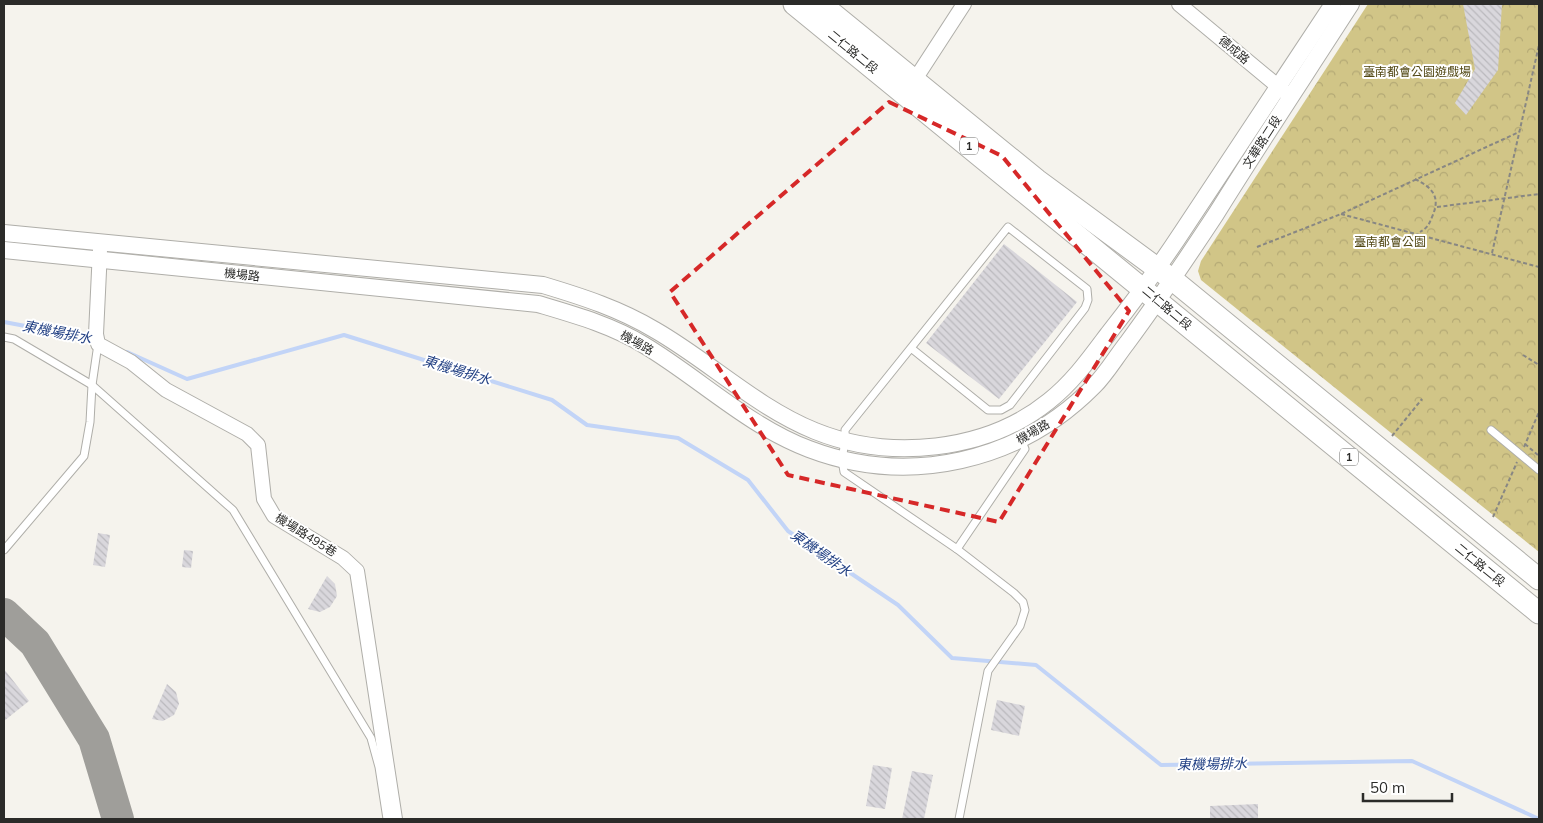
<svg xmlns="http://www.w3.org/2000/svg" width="1543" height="823" font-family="Mulish,'Noto Sans TC',sans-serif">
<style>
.park{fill:url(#park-crowns)}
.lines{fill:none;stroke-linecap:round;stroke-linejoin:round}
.stream{stroke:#c2d4f7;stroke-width:4}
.taxiway{stroke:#9f9e9a;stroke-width:32}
.building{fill:url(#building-back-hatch)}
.service-casing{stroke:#afaea9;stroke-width:9}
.minor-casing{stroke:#afaea9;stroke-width:16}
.tertiary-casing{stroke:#afaea9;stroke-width:18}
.primary-casing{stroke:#afaea9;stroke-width:23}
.path{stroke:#888783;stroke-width:2;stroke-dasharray:4 2.5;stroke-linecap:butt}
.service{stroke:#fff;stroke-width:7}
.minor{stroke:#fff;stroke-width:14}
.tertiary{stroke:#fff;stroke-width:16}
.primary{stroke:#fff;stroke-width:21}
.marked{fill:none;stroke:#d62828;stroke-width:4;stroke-dasharray:10 6;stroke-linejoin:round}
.labels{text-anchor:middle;stroke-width:4;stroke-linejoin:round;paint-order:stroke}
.shield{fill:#fff;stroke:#6b6b69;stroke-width:1}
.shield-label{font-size:11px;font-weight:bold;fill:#2b2b29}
.street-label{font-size:12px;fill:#2b2b29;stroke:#fff}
.park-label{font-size:12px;fill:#524814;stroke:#fff}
.water-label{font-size:14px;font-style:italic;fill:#244285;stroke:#fff}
</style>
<defs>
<pattern id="park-crowns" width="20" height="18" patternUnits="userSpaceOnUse" patternTransform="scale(1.25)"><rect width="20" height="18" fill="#d1c587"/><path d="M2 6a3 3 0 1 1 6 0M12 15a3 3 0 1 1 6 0" fill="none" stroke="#b4a975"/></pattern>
<pattern id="building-back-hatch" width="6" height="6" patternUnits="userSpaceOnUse" patternTransform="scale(1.25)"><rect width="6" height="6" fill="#d9d7dc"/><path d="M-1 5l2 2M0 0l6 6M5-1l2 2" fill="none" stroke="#bab9bd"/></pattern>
</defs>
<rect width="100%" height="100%" fill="#f5f3ed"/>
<polygon class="park" points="1368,4 1539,4 1539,552 1201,280 1198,271 1201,261"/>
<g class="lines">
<g class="stream">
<polyline points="4,322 95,339"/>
<polyline points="127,352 187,379 344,335 552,400 587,425 678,438 748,480 788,531 898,605 952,658 1036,665 1161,765 1412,761 1539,819"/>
</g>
<polyline class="taxiway" points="4,614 35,643 94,739 118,819"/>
</g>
<g class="building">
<polygon points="1463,4 1502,4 1498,70 1466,115 1455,103 1475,69"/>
<polygon points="1004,244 1077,302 999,399 926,343"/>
<polygon points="98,533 110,535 105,567 93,565"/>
<polygon points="184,550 193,551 191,568 182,567"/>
<polygon points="327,576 335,584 337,596 330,607 320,612 308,609"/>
<polygon points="4,669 29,701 4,721"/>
<polygon points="167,684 176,692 179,704 174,715 163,721 152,719"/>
<polygon points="997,700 1025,706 1019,736 991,730"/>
<polygon points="873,765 892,768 885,809 866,806"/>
<polygon points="912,771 933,775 924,819 902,819"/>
<polygon points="1258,804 1258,819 1210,819 1210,806"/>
</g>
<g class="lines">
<g class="service-casing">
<g id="service">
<polyline points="4,337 14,339 92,385 233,510 371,738 379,767 387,819"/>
<path d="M911,348l77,62h13l9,-5 75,-97 3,-8 -1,-11 -79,-62 -163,203c1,16 -5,26 -1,42l113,77 57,44 9,9 2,8 -5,16 -32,45 -29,148"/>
<polyline points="1491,430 1539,470"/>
<polyline points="957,549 1025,449 1021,439"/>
<polyline points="4,550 84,456 90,422 92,385 98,344"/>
</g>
</g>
<g class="minor-casing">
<g id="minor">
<polyline points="1179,4 1286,93"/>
<polyline points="914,81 964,4"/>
<polyline points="100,250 96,334 98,344 131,362 166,390 247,434 258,445 264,499 274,516 343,558 357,571 395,819"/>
</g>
</g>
<g class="tertiary-casing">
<g id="tertiary">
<path d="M4,233l539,52c40,12 77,24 112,45 54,31 101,77 160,101 74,30 171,21 234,-30 24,-19 41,-43 59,-67 26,-33 51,-67 74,-102 51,-76 101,-152 151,-228"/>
<path d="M4,250l534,54c37,11 73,21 106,41 55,33 104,81 165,104 100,38 210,13 285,-63 12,-12 22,-29 33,-43 31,-42 60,-85 89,-129 44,-71 90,-140 135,-210"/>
</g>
</g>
<g class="primary-casing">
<g id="primary">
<polyline points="794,4 1539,613"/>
<polyline points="821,4 1037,180 1173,280 1539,579"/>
</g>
</g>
<g class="path">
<path d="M1415,179c18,9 26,18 17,38 -3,8 -5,11 -12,15"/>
<polyline points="1437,207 1539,194"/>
<polyline points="1341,214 1539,267"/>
<polyline points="1257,247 1341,214 1519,132"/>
<polyline points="1492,253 1539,45"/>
<polyline points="1523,355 1539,365"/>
<polyline points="1392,436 1422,399"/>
<polyline points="1525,444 1539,456"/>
<polyline points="1524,447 1539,412"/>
<polyline points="1493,517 1517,462"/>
</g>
<use href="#service" class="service"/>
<use href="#minor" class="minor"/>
<use href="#tertiary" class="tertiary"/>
<use href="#primary" class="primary"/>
</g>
<path class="marked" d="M889,102l113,54 127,155 -130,211 -211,-47 -118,-183z"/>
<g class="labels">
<g class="shield">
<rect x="960" y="137.5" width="18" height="17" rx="4"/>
<rect x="1340" y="448.5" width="18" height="17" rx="4"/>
</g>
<g class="shield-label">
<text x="969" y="150">1</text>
<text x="1349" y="461">1</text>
</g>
<g class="street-label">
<text transform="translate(1234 50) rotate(40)" y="4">德成路</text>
<text transform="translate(853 52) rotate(39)" y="4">二仁路二段</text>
<text transform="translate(1262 142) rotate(-57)" y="4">文華路二段</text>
<text transform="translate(242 275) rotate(6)" y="4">機場路</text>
<text transform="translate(1167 308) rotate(40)" y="4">二仁路二段</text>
<text transform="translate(637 343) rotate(29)" y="4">機場路</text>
<text transform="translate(1033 432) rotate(-30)" y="4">機場路</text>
<text transform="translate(306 535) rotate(32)" y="4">機場路495巷</text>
<text transform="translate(1480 565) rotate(39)" y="4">二仁路二段</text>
</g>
<g class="park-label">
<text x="1417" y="76">臺南都會公園遊戲場</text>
<text x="1390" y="246">臺南都會公園</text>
</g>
<g class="water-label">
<text transform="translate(57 332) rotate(11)" y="5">東機場排水</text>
<text transform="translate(457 370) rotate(17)" y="5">東機場排水</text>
<text transform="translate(821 553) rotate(35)" y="5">東機場排水</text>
<text transform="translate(1212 764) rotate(-1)" y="5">東機場排水</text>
</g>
</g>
<rect width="1543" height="823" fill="none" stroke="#2b2b29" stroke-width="10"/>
<path d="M1363 793v8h89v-8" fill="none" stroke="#2b2b29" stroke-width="2.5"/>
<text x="1370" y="793" font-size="15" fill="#2b2b29" stroke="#ffffff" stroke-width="4" paint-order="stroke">50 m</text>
</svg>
